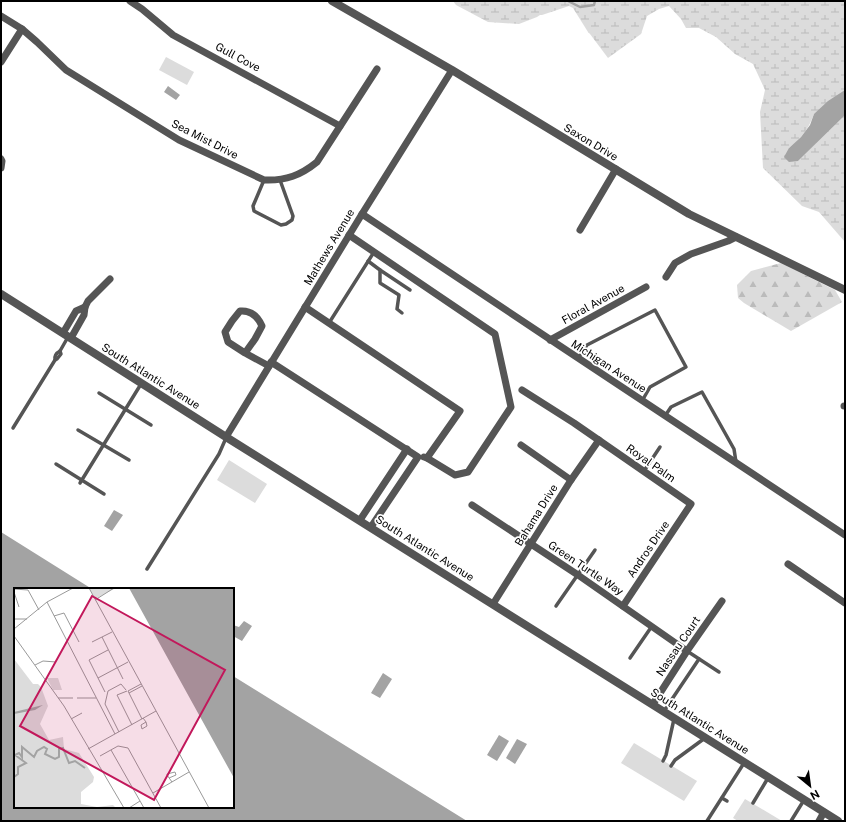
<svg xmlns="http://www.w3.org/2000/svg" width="846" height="822" font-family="'Public Sans',sans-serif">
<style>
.forest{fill:url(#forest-firs)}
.wetland{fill:url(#wetland-marsh);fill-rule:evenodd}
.pitch{fill:#dcdcdc}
.water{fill:#a3a3a3}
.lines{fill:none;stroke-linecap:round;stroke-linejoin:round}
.stream{stroke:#a3a3a3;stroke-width:2.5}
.service{stroke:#555;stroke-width:3.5}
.minor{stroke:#555;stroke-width:7}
.tertiary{stroke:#555;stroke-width:8}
.labels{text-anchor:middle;stroke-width:3.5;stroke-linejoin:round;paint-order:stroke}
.street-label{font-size:11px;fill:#000;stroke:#fff}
.inset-river{fill:none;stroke:#a3a3a3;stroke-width:2}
.inset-road{fill:none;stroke:#999;stroke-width:1}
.view{fill:#c2185b;fill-opacity:0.15;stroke:#c2185b;stroke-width:2}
.inset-edge{fill:none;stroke:#000;stroke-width:2}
</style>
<defs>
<pattern id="forest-firs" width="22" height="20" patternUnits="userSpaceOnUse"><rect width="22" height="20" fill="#dcdcdc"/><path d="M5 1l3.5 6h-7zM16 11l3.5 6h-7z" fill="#bbb"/></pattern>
<pattern id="wetland-marsh" width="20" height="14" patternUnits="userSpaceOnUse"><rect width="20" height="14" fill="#dcdcdc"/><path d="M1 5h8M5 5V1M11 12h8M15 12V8" fill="none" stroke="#bbb"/></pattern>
</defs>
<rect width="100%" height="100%" fill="#fff"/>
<polygon class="forest" points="781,263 835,290 842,302 791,331 744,303 738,298 737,285 751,271"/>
<path class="wetland" d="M453,1h392v241l-26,-30 -17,-6 -39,-38 -3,-56 5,-22 -12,-26 -18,-10 -19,-17 -17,-9h-13l-5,-9 -12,-13 -10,3 -12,7 -6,18 -33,24 -18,-24 -2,-2 -15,-24 -4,-2 -27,9h-2l-3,2 -18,7 -31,-2 -32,-17zM814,114l2,29 -18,18 -9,-13c13,-11 19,-18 25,-34z"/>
<g class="pitch">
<polygon points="166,57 194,72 187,85 159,70"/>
<polygon points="229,460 267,484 255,503 217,480"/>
<polygon points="634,743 697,781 684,801 621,763"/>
<polygon points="745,799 782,821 738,821 733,818"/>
</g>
<g class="water">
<polygon points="168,86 180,95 176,100 164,92"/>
<polygon points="845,90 845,115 798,161 789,162 784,157 789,148 801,137 810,125 814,114 828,101"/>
<polygon points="114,510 123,515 112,531 104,526"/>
<polygon points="1,532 92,589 15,589 15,807 233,807 233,676 467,821 1,821"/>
<polygon points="244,621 252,626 242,641 233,636 233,625 239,627"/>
<polygon points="383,673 392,679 380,698 371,693"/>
<polygon points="499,735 509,741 497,761 487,755"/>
<polygon points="517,739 527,744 515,764 506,758"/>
</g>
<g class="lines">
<polyline class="stream" points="568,1 580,7 594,5 595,1"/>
<g class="service">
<polyline points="264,180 253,206 254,211 281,225 286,224 292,220 293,216 280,180"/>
<polyline points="368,261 380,270 380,283 399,295 397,309 402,313"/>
<polyline points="380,270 410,290"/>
<polyline points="329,323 374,252"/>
<polyline points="578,358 587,345 655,310 686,367 650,387 642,401"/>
<polyline points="55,360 57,359 61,354 60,351"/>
<polyline points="99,393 151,425"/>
<polyline points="665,416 671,407 702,392 734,449 736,462"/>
<path d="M13,428l42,-68c-1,-3 1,-7 5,-9l8,-14"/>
<polyline points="78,430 129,460"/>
<polyline points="56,464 104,494"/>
<polyline points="644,471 660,447"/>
<polyline points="80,483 141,384"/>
<polyline points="147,569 219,454 226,438"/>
<polyline points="556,606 595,550"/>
<polyline points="687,651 719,672"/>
<polyline points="630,658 652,626"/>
<polyline points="664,711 699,659"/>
<polyline points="663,761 666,755 674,719"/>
<polyline points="671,766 675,760 705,738"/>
<polyline points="722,798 727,801"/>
<polyline points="753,803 768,778"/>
<polyline points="707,821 744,763"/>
<polyline points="791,821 804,800"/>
</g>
<g class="minor">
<polyline points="130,1 142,9 173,35 340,126"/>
<path d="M1,16l21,13 15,13 29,28 113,70 85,40c22,1 37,-5 53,-18l60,-93"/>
<polyline points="1,62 22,29"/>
<polyline points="1,159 2,161 1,168"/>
<polyline points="362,214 560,346 845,535"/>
<polyline points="580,230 616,169"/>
<polyline points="349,235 495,334 511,407 468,472 455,475 427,458"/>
<polyline points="666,277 675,263 691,254 728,241 736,237"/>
<polyline points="305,307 460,411 427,458 424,457"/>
<polyline points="63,333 76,311 85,307"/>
<polyline points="71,338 84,315 85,307 88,301 110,279"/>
<polyline points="550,340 646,287"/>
<path d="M245,353l10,-14 7,-13c-4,-9 -11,-16 -22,-15l-8,10 -7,11 3,10 17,11 24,13"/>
<polyline points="271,362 418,457 371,527"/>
<polyline points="522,390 574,423 691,504 623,606"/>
<polyline points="844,406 845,406"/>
<polyline points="226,437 362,214 452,70"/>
<polyline points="521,445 571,480"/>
<polyline points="472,505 531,544 578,575 687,651"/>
<polyline points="360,520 407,449"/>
<polyline points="788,564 845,603"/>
<polyline points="493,604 571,480 599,440"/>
<polyline points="653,704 687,651 722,601"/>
<polyline points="819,821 824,812"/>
</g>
<g class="tertiary">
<polyline points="332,1 452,70 689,214 845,290"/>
<polyline points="1,294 226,437 838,821"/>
</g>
</g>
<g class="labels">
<g class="street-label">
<text transform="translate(238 57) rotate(28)" y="4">Gull Cove</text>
<text transform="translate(205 139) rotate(27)" y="4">Sea Mist Drive</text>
<text transform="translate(591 142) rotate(31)" y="4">Saxon Drive</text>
<text transform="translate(329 247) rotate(-59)" y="4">Mathews Avenue</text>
<text transform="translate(593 304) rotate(-29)" y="4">Floral Avenue</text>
<text transform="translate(609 366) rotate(33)" y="4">Michigan Avenue</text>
<text transform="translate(151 376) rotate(32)" y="4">South Atlantic Avenue</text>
<text transform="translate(651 463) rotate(35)" y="4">Royal Palm</text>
<text transform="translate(536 515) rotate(-58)" y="4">Bahama Drive</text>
<text transform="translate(425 548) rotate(32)" y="4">South Atlantic Avenue</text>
<text transform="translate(648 549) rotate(-56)" y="4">Andros Drive</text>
<text transform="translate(586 568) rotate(34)" y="4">Green Turtle Way</text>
<text transform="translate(678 646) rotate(-56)" y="4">Nassau Court</text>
<text transform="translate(700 721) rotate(32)" y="4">South Atlantic Avenue</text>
</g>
</g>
<g transform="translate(14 588)">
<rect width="220" height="220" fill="#fff"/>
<path d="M75,0h27l-21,11z" fill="#dcdcdc"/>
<path d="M33,90h11l4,12h-9z" fill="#dcdcdc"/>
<path d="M0,71l19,25h5l3,3 7,19 -8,18 9,16 14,-3 1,12 15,4 15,24 -1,5 -12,10v12l16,3 16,-2 3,3h-102z" fill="#dcdcdc"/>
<path d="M115,0h105v190l-41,-74zM29,117l-8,5 -21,4v-2z" fill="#a3a3a3"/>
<path class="inset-river" d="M0,189l4,-3v-7l8,-4 -11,-8 4,-2 3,4v-10l12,10 3,-6 7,-4 3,2 -2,5 10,5 4,-2v-8l4,-1 6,15 6,-2 10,7"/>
<path class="inset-road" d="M75,0l120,220M0,1l14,1 11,20M0,4l5,15M81,12l19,-12M33,14l68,132M40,28l10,-3 15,29M0,31h13M0,41l33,-27 26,-14M0,48l50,70 60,102M88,49l21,42M78,54l20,-10M21,77l8,-4 13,1M84,90l30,-16M127,96l-13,7 14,28M113,103l-10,4 15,30M91,104l-16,-32 19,-10M115,105l13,-7M44,110h15M63,110h19M129,130l3,4 1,4 -5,3 -1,-4 5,-3M57,131l11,-6M105,144l-14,-28 3,-13 13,-7 5,6M74,161l68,-38M97,162l33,58M86,168l18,-10 10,2 33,60M155,190l7,-3 -1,-3 -8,2v1l5,7M139,205l36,-21M115,220l11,-7"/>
<path class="view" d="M78,8l133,74 -71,130 -134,-74z"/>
<rect width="220" height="220" class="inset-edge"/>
</g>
<rect width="846" height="822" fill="none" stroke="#000000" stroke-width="4"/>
<g transform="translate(810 786) rotate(151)" stroke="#ffffff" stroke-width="3" paint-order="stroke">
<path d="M0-3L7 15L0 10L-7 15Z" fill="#000000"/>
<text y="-6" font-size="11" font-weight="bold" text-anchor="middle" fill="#000000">N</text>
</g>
</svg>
